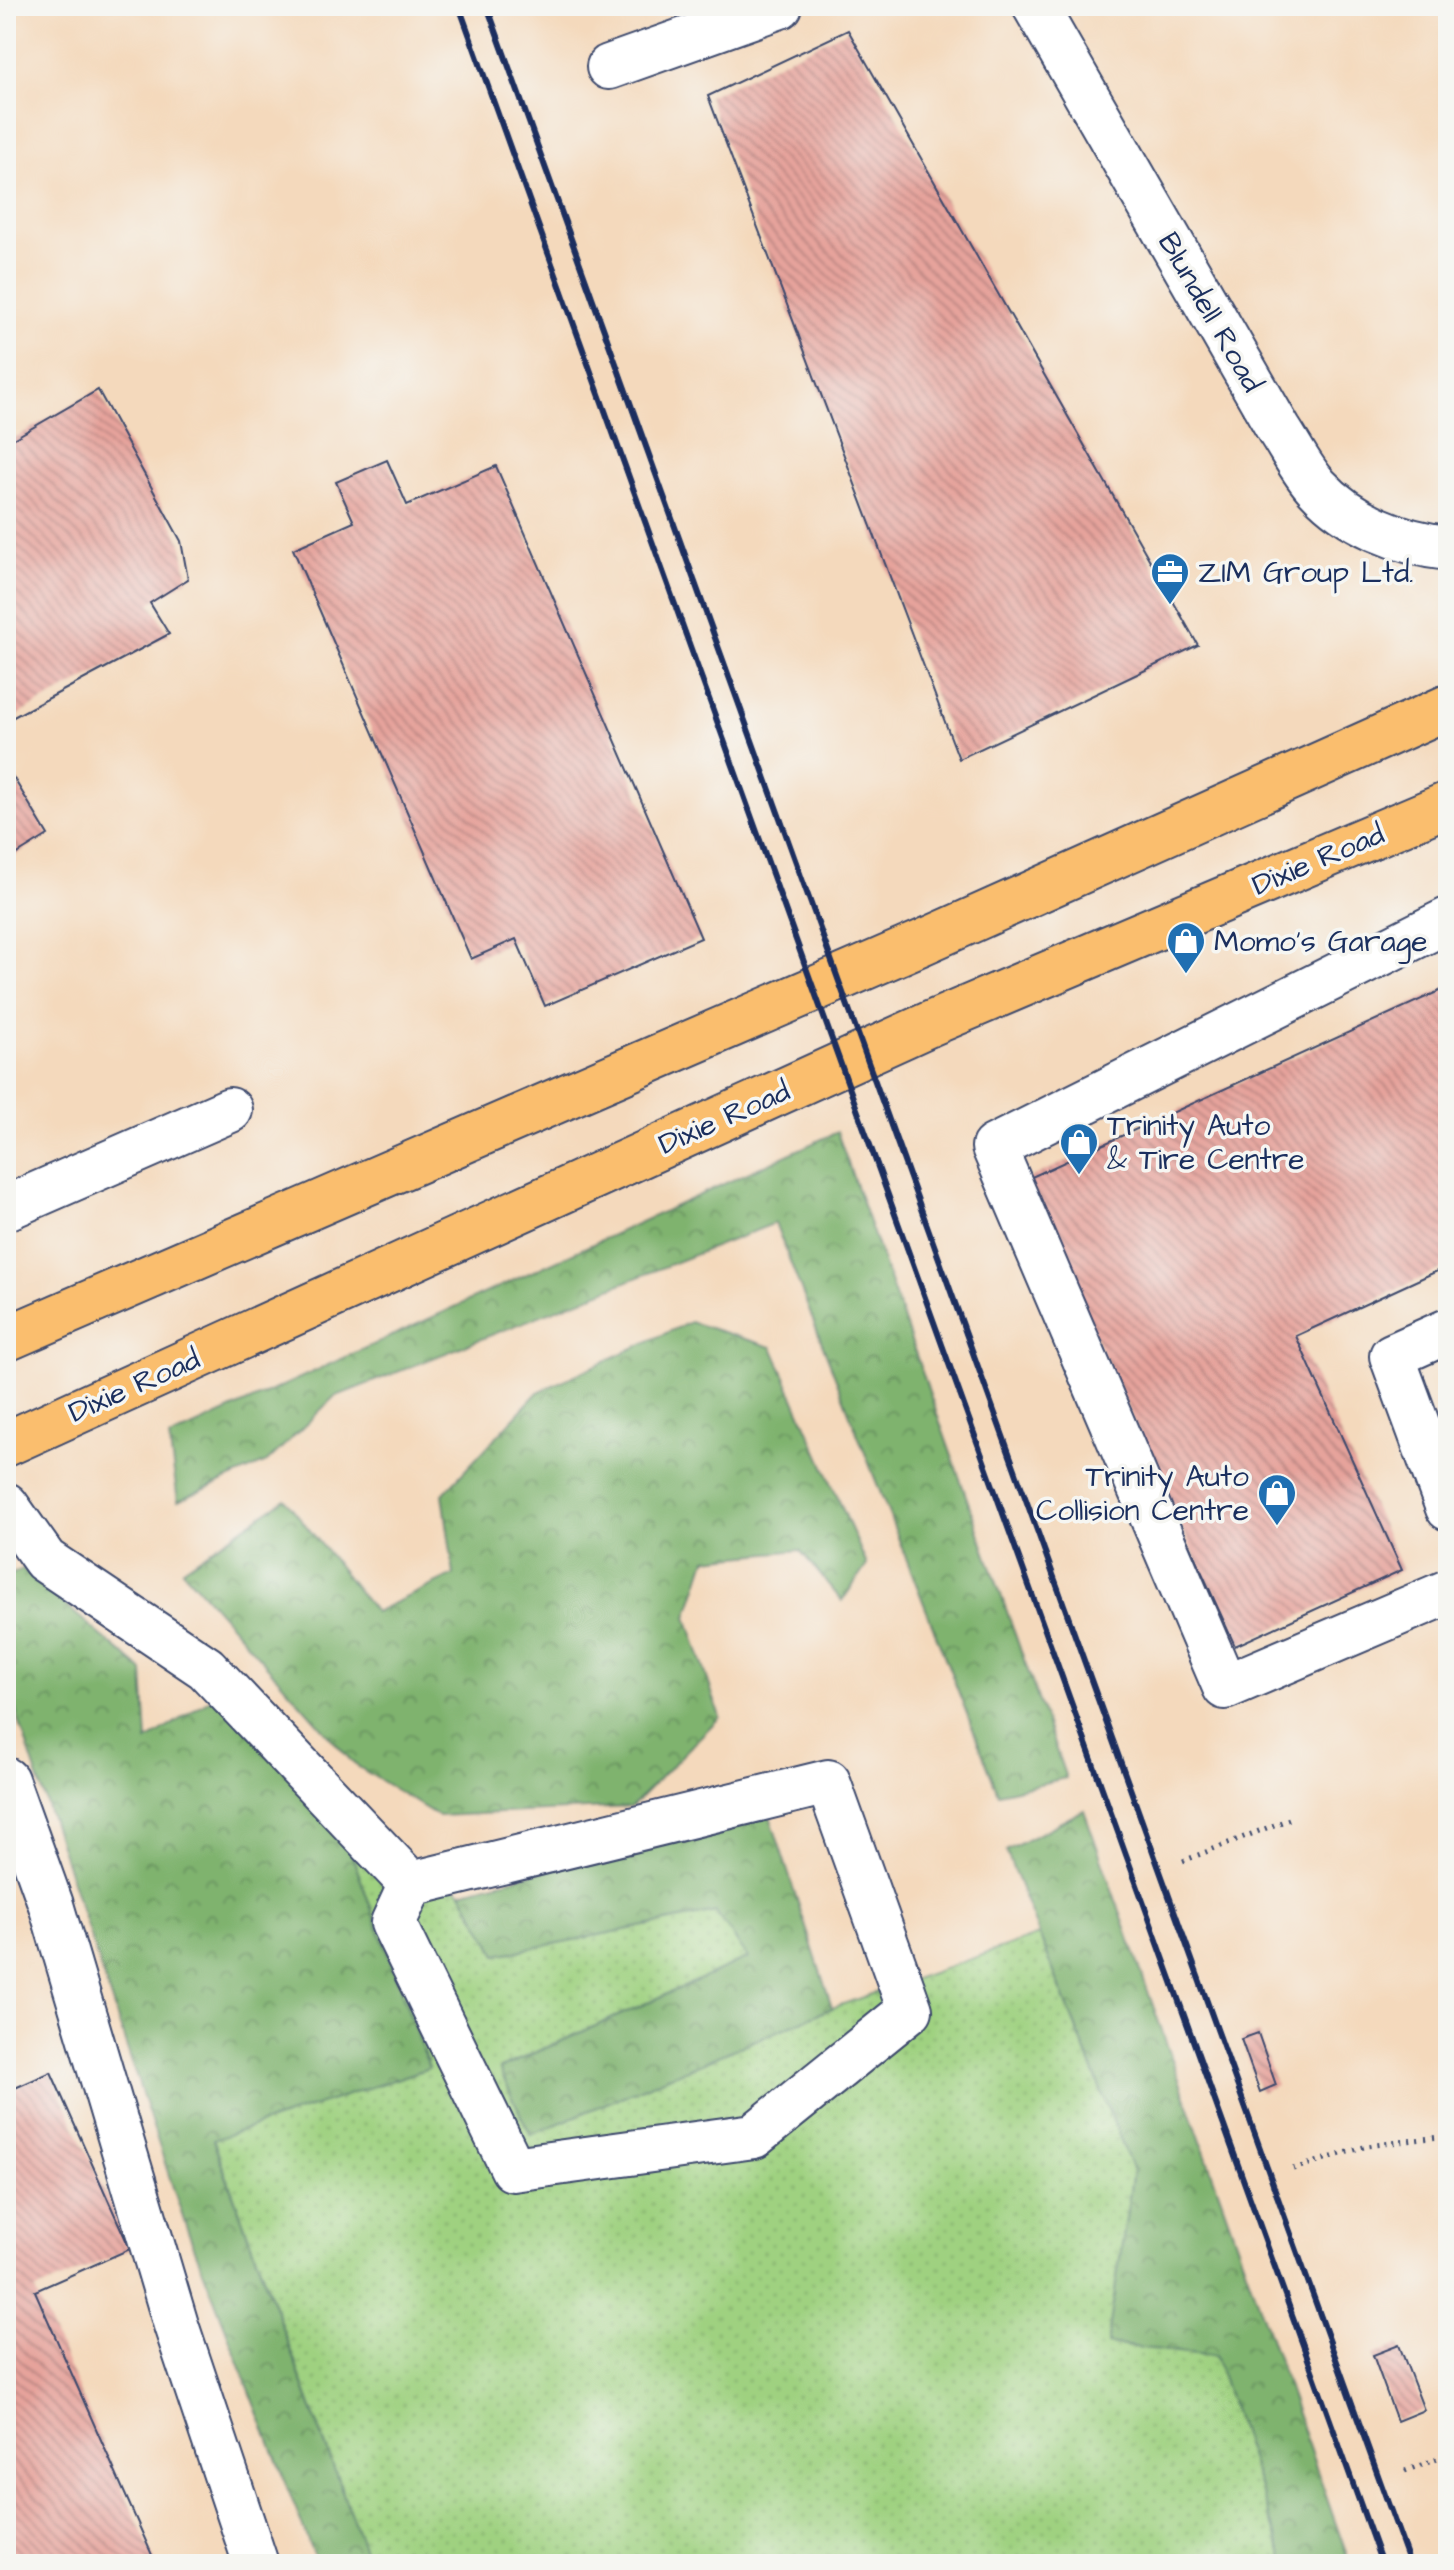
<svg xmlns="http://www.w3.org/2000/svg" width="1454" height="2570" font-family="'Architects Daughter',sans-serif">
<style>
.grass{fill:url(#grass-dots);stroke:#5d806f;stroke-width:2}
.forest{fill:url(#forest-crowns);stroke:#4d7166;stroke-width:2}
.building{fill:url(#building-back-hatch)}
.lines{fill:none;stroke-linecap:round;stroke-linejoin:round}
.minor-casing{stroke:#3c486c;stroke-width:48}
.major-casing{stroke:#3c486c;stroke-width:48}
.path{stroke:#3c486c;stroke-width:5;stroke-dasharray:2 6;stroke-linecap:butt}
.minor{stroke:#fff;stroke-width:44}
.major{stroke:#fabe6e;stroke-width:44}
.rail{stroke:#1b2f5e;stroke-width:6}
.labels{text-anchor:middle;stroke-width:7;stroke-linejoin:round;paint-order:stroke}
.street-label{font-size:30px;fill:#1b2f5e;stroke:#f6f6f2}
.poi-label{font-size:30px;fill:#1b2f5e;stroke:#f6f6f2;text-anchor:start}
</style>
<defs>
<pattern id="grass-dots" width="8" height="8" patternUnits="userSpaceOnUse" patternTransform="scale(2)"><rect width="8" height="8" fill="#9fd180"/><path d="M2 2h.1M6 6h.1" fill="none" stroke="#88b471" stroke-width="1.8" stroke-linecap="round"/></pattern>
<pattern id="forest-crowns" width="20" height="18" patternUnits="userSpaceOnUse" patternTransform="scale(2)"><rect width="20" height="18" fill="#7fb36e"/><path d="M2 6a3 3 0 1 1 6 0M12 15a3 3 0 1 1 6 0" fill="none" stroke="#67925e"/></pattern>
<pattern id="building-back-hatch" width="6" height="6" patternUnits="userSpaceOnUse" patternTransform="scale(2)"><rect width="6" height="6" fill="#e6a39b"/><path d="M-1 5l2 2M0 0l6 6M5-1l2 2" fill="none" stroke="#ba8582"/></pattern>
</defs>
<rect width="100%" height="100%" fill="#f6f6f2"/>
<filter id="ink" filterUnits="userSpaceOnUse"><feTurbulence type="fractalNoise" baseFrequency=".0125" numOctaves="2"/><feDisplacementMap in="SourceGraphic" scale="16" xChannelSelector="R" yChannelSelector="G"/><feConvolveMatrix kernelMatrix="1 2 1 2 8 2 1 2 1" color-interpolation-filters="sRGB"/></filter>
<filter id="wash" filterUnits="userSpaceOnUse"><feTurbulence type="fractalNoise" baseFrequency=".006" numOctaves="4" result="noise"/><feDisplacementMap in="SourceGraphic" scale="32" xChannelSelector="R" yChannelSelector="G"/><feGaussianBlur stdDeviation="1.8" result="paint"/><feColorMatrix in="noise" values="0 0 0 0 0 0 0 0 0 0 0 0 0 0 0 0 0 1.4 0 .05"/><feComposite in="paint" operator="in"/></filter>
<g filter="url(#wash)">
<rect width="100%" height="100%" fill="#f4d9bc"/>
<polygon class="grass" points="337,1814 461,1892 497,1955 717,1912 749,1958 500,2068 531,2135 832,2008 1039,1935 1133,2171 1108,2344 1215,2356 1286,2564 369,2564 213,2139 429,2068"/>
<g class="forest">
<polygon points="837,1132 1066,1778 998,1793 775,1223 334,1397 267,1462 178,1501 169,1438"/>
<polygon points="690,1322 772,1347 867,1565 842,1601 800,1550 706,1559 687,1617 720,1717 631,1807 438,1816 354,1764 182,1570 285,1499 375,1612 454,1575 443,1494 538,1392"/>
<polygon points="23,1569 143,1671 147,1741 229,1687 337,1814 429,2068 213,2140 369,2564 317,2564 184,2221 6,1681 6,1577"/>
<polygon points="1084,1810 1350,2564 1286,2564 1215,2356 1107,2344 1133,2171 1006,1851"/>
<polygon points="769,1813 832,2008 531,2135 499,2069 748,1958 716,1912 497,1955 461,1892"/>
</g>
<g id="blocks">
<g class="building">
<polygon points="848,30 1198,645 959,759 708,96"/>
<polygon points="98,390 181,541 188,579 150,603 169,634 6,721 6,443"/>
<polygon points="387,460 407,505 496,466 701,938 545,1006 516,939 471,959 293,549 354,522 336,482"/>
<polygon points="13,777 48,835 6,861 6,781"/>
<polygon points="1448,987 1448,1266 1296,1336 1402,1570 1235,1646 1025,1180"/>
<polygon points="1258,2033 1276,2085 1260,2092 1241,2039"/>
<polygon points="51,2072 130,2249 35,2291 156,2564 6,2564 6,2092"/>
<polygon points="1399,2345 1424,2410 1397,2421 1373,2355"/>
</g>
</g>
</g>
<g filter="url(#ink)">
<use href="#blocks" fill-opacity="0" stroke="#3c486c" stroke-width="2"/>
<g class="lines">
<g class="minor-casing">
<g id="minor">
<path d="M1035,6l244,424c12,18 23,41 38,57 33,36 83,56 131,61"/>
<polyline points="609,67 780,6"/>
<polyline points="1448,920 994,1147 1225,1687 1448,1592"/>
<polyline points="6,1208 230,1110"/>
<polyline points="1448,1331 1392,1356 1448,1508"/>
<polyline points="6,1505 45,1560 206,1668 411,1884"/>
<polyline points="6,1780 51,1905 176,2325 256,2564"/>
<polygon points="828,1782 910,2010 754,2136 513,2169 393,1923 411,1884"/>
</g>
</g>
<g class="major-casing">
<g id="major">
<polyline points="6,1339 921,943 1448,707"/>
<polyline points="6,1444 932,1023 1448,804"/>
</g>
</g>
<g class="path">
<polyline points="1183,1861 1292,1818"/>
<polyline points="1293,2169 1367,2146 1448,2136"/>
<polyline points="1405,2471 1448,2455"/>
</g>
<use href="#minor" class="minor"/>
<use href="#major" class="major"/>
<g class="rail">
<polyline points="459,6 1382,2564"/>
<polyline points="487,6 1410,2564"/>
</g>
</g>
</g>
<defs>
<g id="office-pin" transform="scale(2)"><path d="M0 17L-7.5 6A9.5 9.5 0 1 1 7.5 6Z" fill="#1f6fb2" stroke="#f6f6f2"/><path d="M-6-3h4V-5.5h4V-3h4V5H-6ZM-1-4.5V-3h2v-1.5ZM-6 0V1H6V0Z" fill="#fff"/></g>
<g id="shop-pin" transform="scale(2)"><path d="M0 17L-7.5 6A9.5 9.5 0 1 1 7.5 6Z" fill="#1f6fb2" stroke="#f6f6f2"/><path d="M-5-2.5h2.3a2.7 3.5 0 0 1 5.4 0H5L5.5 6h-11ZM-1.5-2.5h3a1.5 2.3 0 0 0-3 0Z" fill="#fff"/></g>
</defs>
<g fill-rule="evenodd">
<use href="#office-pin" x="1170" y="572"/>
<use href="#shop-pin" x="1186" y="941"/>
<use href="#shop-pin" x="1079" y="1142"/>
<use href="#shop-pin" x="1277" y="1493"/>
</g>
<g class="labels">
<g class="street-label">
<text transform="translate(1211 312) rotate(60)" y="10">Blundell Road</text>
<text transform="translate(1318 859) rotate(-23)" y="10">Dixie Road</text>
<text transform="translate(724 1117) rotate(-24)" y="10">Dixie Road</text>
<text transform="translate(134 1385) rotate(-24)" y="10">Dixie Road</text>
</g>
<g class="poi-label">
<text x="1198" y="582">ZIM Group Ltd.</text>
<text x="1214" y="951">Momo’s Garage</text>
<text x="1107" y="1135">Trinity Auto<tspan x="1107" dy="34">&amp; Tire Centre</tspan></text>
<text x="1249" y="1486" text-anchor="end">Trinity Auto<tspan x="1249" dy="34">Collision Centre</tspan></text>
</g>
</g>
<rect width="1454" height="2570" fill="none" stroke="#f6f6f2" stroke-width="32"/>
</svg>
